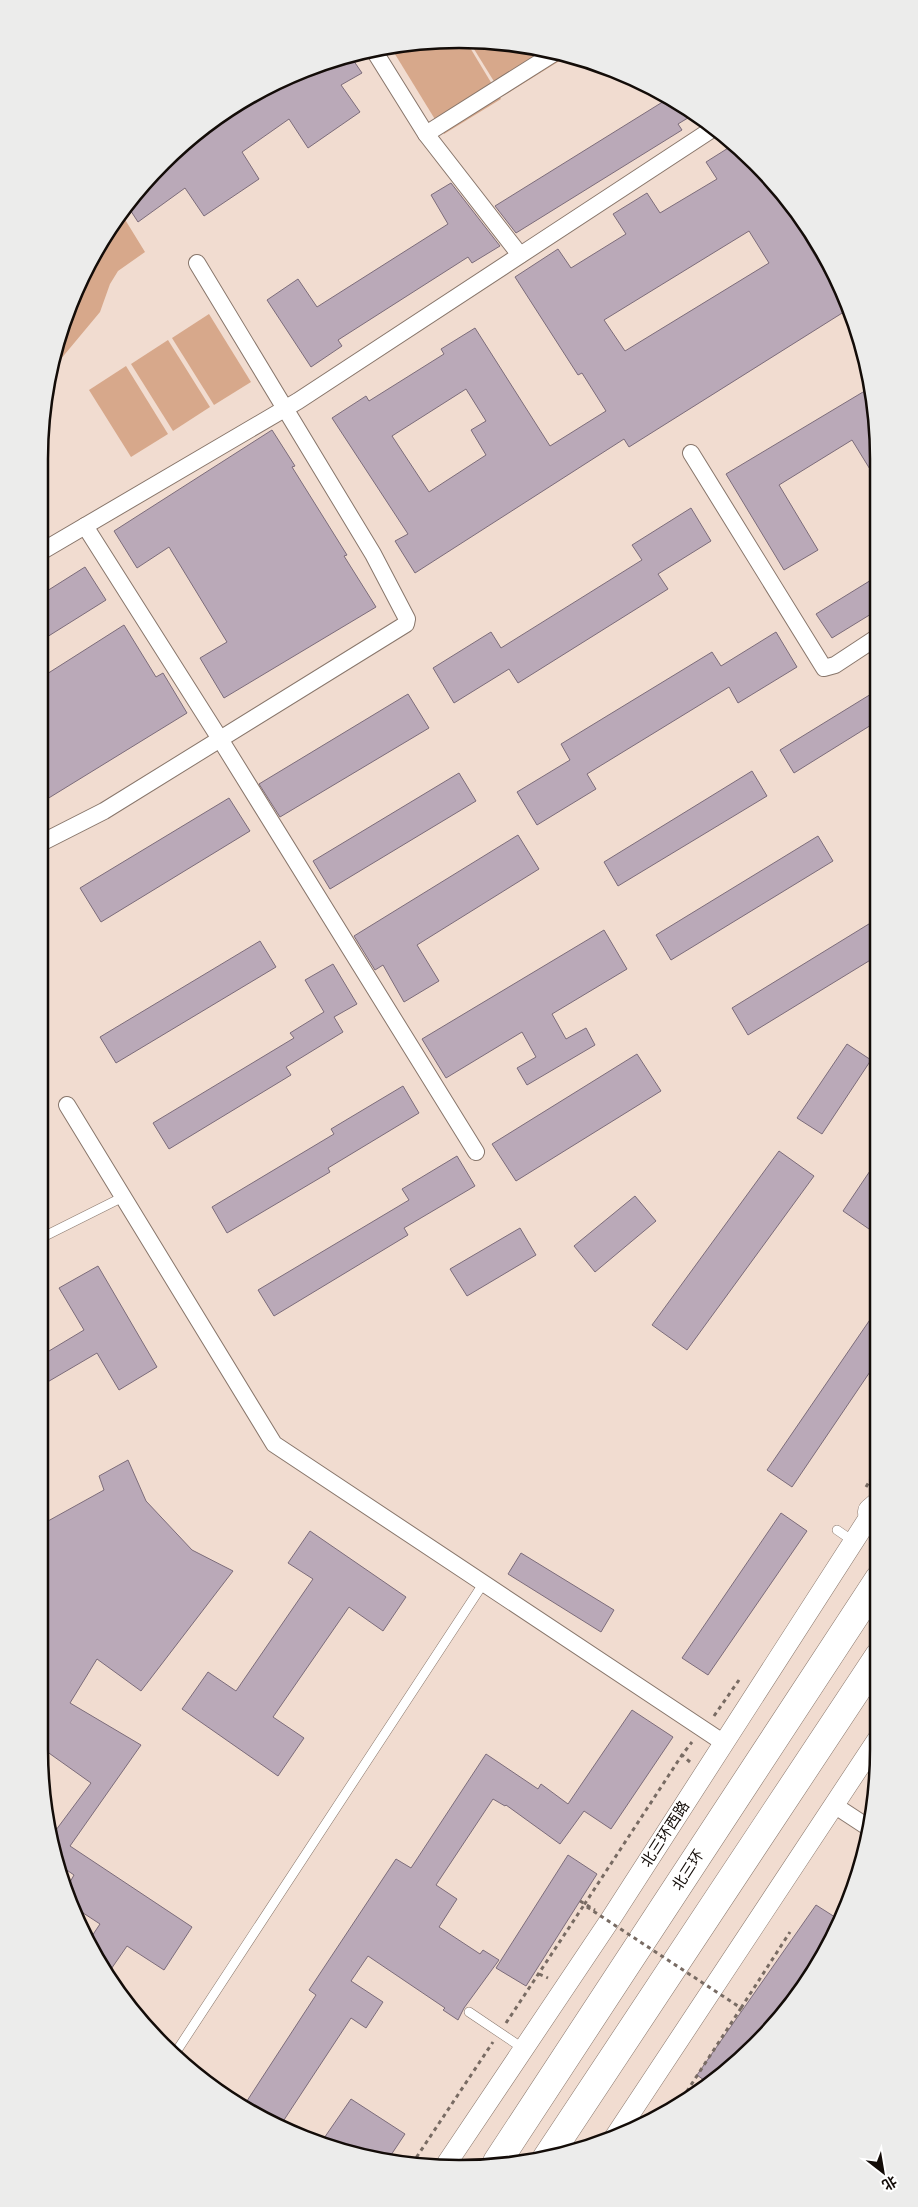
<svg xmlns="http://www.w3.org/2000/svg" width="918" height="2207" font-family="Lato,'Noto Sans SC',sans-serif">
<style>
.grass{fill:#d7a88b}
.building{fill:#baa9b8;stroke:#7c6c7a;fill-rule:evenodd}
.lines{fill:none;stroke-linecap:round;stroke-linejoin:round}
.service-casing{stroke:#88766b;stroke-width:10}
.minor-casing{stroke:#88766b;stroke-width:18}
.tertiary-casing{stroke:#88766b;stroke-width:21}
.trunk-casing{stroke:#88766b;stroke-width:29}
.path{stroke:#786b63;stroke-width:3;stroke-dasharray:4 4;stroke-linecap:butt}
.service{stroke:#fff;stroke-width:9}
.minor{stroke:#fff;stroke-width:16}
.tertiary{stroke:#fff;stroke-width:20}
.trunk{stroke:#fff;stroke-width:28}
.path-bridge{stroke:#786b63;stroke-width:3;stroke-dasharray:4 4;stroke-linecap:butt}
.labels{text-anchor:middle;stroke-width:4;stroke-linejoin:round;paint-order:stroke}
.street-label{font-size:15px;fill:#130c08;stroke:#fff}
.rim{fill:none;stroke:#130c08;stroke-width:2.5}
</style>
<rect width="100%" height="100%" fill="#f1dcd0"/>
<g class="grass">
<polygon points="431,40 466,41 501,99 444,134 390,46"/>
<polygon points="469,41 514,42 569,55 503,96"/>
<polygon points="121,213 145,252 118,271 110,284 100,312 60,360 55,362 61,324 95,249"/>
<polygon points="209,314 251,382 214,405 172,338"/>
<polygon points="168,340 210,407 173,431 131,364"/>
<polygon points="126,366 168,434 131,457 89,390"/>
</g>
<g class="building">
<polygon points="349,54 362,73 341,85 360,112 308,148 289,119 242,152 259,179 204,216 185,188 138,222 127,205 143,182 203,126 273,82"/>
<polygon points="669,98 696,113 678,124 682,130 516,233 495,206"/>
<path d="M733,145l42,37 33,49 -6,3 45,76 -218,137 -5,-8 -209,134 -20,-32 13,-7 -76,-116 34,-22 3,5 75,-47 -3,-5 34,-21 75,118 56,-35 -24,-38 -4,2 -63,-98 43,-28 13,19 55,-34 -13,-20 34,-21 13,20 57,-34 -11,-17zM749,231l20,32 -144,88 -21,-31zM466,389l20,32 -15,9 15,25 -57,37 -37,-56z"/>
<polygon points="451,183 500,246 472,263 468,257 338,340 342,346 311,367 267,300 298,279 317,307 448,224 431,195"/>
<polygon points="868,389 876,404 876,479 852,440 779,485 818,550 784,570 726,474"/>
<polygon points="272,430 295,466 292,467 347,555 344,556 376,607 224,698 200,658 227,642 169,547 137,568 114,531"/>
<polygon points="691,508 711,541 658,574 668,589 518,683 509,669 454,703 433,668 491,632 501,648 642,560 632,545"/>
<polygon points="85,567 106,600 39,642 39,596"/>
<polygon points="876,577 876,611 832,638 816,614"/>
<polygon points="124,625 156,677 163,673 187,713 39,804 39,679"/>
<polygon points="776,632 797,667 738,703 729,687 587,774 596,789 537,825 517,792 570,760 561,744 712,652 721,666"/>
<polygon points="876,691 876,722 794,773 780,750"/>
<polygon points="408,694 429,728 280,817 259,784"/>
<polygon points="752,771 767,796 618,886 604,862"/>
<polygon points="459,773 476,801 330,889 313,861"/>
<polygon points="229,798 250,831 101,922 80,888"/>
<polygon points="518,835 539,869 417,945 439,981 404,1002 383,965 375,970 354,936"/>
<polygon points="818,836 833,861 671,960 656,935"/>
<polygon points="877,919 877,956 748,1035 732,1008"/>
<polygon points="604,930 627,969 552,1014 566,1039 586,1028 595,1045 527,1085 517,1068 536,1057 522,1032 446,1078 422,1039"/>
<polygon points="260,941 276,967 116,1063 100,1037"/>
<polygon points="333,964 357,1004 334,1017 343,1032 286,1067 291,1075 169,1149 153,1123 294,1038 290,1033 324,1012 305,980"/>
<polygon points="847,1044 871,1060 822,1134 797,1118"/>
<polygon points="637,1054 661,1091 516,1181 492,1144"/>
<polygon points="403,1086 419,1113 328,1168 330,1172 227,1233 212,1207 334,1134 331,1129"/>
<polygon points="779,1151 814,1176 687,1350 652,1325"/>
<polygon points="457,1156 475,1186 404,1228 408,1235 274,1316 258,1290 409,1200 402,1189"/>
<polygon points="878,1159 878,1216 869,1229 843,1211"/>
<polygon points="635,1196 656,1221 595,1272 574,1246"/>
<polygon points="520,1228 536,1255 467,1296 450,1269"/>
<polygon points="98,1266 157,1367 119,1390 97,1353 39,1387 39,1357 84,1330 59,1288"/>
<polygon points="878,1308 878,1360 792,1487 767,1470"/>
<polygon points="128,1460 146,1501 192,1550 233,1571 141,1691 97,1659 70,1703 141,1745 70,1846 192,1927 164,1970 127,1946 107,1975 95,1958 88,1942 100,1924 71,1905 65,1891 74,1875 58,1864 53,1834 91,1783 39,1746 39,1526 104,1490 99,1476"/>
<polygon points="781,1513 807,1531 708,1675 682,1658"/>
<polygon points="310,1531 406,1597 383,1631 349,1607 273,1717 304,1738 278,1776 182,1709 208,1672 236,1691 313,1579 288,1563"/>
<polygon points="521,1553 614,1610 601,1632 508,1574"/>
<polygon points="632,1710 673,1737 611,1829 584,1811 560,1844 506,1805 505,1806 493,1799 436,1885 457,1899 439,1927 480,1954 483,1950 499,1960 464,2008 458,2020 443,2010 445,2008 368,1956 351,1981 383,2002 366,2028 351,2018 280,2126 243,2107 316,1995 309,1990 396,1859 411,1868 486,1754 538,1789 541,1784 568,1804"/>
<polygon points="568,1855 597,1874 526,1986 496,1968"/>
<polygon points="816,1905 838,1919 792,2004 708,2083 697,2075"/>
<polygon points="351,2099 405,2134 387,2161 320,2144"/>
</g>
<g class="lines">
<g class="service-casing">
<g id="service">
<polyline points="39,1239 123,1197"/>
<polyline points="837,1530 853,1541"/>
<polyline points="469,2012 524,2049"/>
<polyline points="176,2052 483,1584"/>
</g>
</g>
<g class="minor-casing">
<g id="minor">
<polyline points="373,49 426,134 520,255"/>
<polyline points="426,134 556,52"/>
<polyline points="691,453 824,668 835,665 876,638"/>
<polyline points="85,526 220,739 476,1152"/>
<polyline points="39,553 298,401 714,128"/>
<polyline points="39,844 104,811 406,624 407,619 373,554 197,263"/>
<polyline points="67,1105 274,1444 724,1743"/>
<polyline points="834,1805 866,1826"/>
</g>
</g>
<g class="tertiary-casing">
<g id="tertiary">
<polyline points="614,2138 879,1737"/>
<polyline points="447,2163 610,1920 879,1502"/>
</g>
</g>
<g class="trunk-casing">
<g id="trunk">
<polyline points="872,1512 879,1506"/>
<polyline points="546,2159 879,1656"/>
<polyline points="497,2162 879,1579"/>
</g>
</g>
<g class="path">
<polyline points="866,1487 878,1467"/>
<polyline points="714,1716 739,1680"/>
<polyline points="690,1762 682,1755 692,1742"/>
<polyline points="580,1901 595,1910"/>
<polyline points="539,1974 548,1978"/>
<polyline points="741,2008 790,1932"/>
<polyline points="506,2023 584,1905"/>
<polyline points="412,2164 493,2042"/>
</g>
<use href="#service" class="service"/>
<use href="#minor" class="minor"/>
<use href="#tertiary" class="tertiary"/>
<use href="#trunk" class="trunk"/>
<polyline class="path-bridge" points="678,2105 741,2008 584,1905 682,1755"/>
</g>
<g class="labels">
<g class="street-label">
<text transform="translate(665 1834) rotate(-57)" y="5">北三环西路</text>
<text transform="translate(688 1870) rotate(-57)" y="5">北三环</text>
</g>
</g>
<path d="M0 0H918V2207H0ZM459 48H459A411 411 0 0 1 870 459V1749A411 411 0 0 1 459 2160H459A411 411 0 0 1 48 1749V459A411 411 0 0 1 459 48Z" fill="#ececeb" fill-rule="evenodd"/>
<path class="rim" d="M459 48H459A411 411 0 0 1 870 459V1749A411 411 0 0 1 459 2160H459A411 411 0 0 1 48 1749V459A411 411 0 0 1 459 48Z"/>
<g transform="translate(883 2172) rotate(149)" stroke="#ffffff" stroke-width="4" paint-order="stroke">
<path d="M0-4L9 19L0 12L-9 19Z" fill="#130c08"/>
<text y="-8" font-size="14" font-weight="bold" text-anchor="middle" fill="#130c08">北</text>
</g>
</svg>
